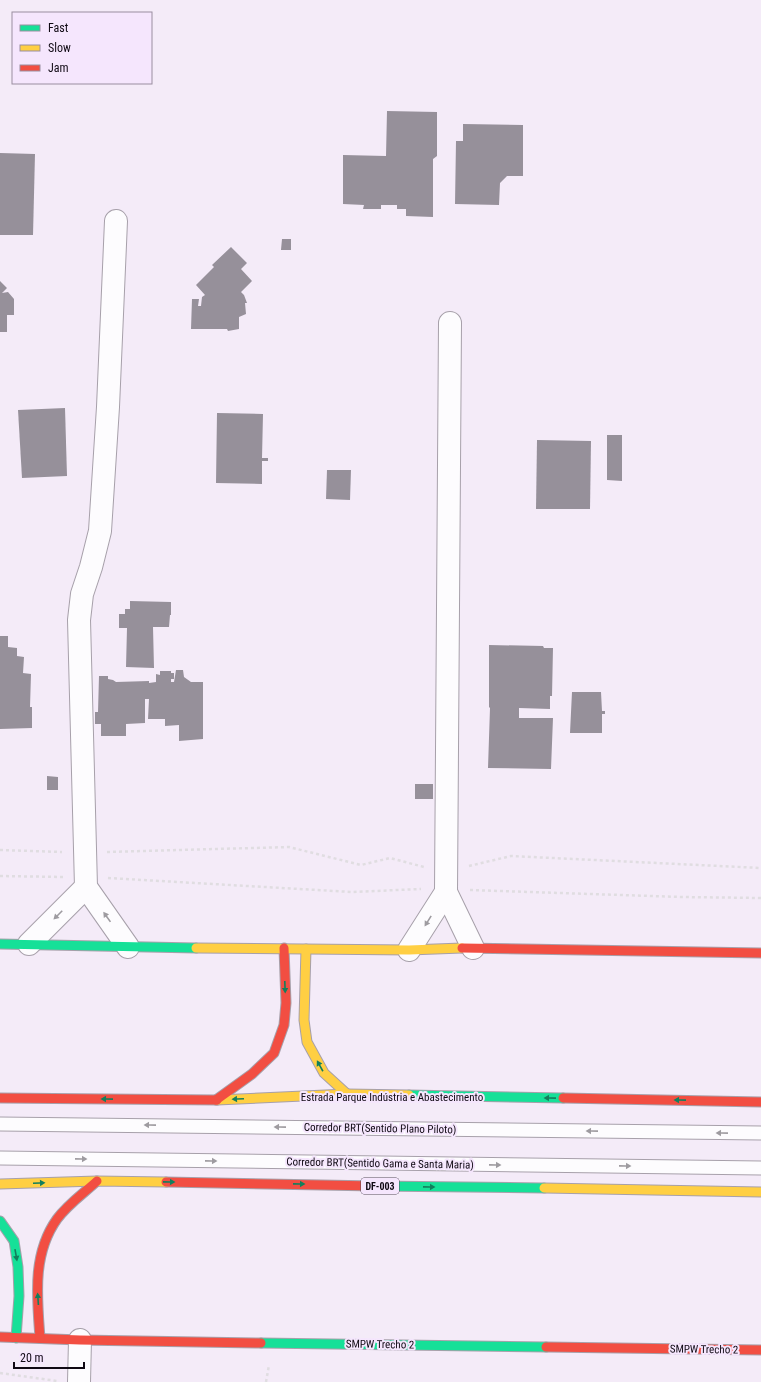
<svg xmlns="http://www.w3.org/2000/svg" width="761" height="1382" font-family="'Roboto Condensed',sans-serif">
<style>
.building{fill:#96909a}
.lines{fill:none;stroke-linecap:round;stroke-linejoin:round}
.lane-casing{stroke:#a7a0aa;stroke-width:15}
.street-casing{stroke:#a7a0aa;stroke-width:24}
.fast-casing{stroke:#a7a0aa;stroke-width:11}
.slow-casing{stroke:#a7a0aa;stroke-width:11}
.jam-casing{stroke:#a7a0aa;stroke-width:11}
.path{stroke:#e0dde1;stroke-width:2.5;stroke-dasharray:3 3;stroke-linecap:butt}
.lane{stroke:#fdfcfe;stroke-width:13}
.street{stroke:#fdfcfe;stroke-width:22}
.fast{stroke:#16e098;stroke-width:9}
.slow{stroke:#ffcf43;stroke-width:9}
.jam{stroke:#f24e42;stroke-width:9}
.oneway{fill:#9e9ba0}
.oneway2{fill:#137f5c}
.labels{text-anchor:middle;stroke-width:4;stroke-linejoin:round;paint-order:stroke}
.shield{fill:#f5e6fd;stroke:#544b59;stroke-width:1}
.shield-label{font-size:10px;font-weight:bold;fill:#0f0913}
.street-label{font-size:11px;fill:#0f0913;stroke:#f5e6fd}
</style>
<rect width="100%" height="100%" fill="#f4ebf8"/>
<g class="building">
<polygon points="387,111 437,112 437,156 433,159 433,217 406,216 406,209 397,209 397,205 381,205 381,209 363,209 364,205 343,204 343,155 386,156"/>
<polygon points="463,124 523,125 523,176 507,176 500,183 499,205 455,204 456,141 463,141"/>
<polygon points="0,153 35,154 33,235 0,235"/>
<polygon points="282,239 291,239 291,250 281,250"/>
<polygon points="231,247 247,263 241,269 252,281 241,292 244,295 247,303 245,303 246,314 239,317 239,329 228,331 227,329 191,329 192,299 199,299 198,306 201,306 202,297 205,295 196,285 214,267 212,265"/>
<polygon points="0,281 7,288 2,293 8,292 14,299 14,315 7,315 7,332 0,332"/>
<polygon points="65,408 67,476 22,478 18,410"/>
<polygon points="217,413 263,414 262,458 268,458 268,461 262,461 262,484 216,483"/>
<polygon points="607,435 622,435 622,481 607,480"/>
<polygon points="537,440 591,441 590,509 536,509"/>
<polygon points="327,470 351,470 350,500 326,499"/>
<polygon points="130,601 171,602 171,615 170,615 169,627 153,627 154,668 126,667 127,628 119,628 119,614 125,614 125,609 130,609"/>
<polygon points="0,636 8,636 8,647 17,648 17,656 24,657 23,673 31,674 30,707 32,707 32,728 0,729"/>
<polygon points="489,645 543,646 544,648 553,648 552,696 550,696 550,709 519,708 519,718 553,718 551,769 488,768 490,708 489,707"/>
<polygon points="176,670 183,670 184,677 191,682 203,682 203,739 179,741 179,725 165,726 165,719 148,719 149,699 145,699 145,723 126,724 126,736 101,736 101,724 95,724 95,712 98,712 99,676 108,676 108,679 113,680 116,682 149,681 149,683 156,682 156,674 160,675 160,671 171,671 171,673 174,673 174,679 171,679 171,682 174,682"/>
<polygon points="572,692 601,692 602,711 605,711 605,714 602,714 602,733 570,733"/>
<polygon points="47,776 58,777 58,790 47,790"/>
<rect x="415" y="784" width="18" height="15"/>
</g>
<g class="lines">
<g class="lane-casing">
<g id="lane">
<polyline points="0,1124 761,1133"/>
<polyline points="0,1158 761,1168"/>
</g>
</g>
<g class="street-casing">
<g id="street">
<polyline points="116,221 108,407 100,531 91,567 82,594 79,620 86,887 128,947"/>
<polyline points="450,323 446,892 473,948"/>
<polyline points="29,944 86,887"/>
<polyline points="409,950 446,892"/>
<polyline points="79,1382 80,1340"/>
</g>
</g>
<g class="fast-casing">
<g id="fast">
<polyline points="0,944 196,948"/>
<polyline points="409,1095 563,1098"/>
<polyline points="375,1186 544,1188"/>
<polyline points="0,1221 14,1241 18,1267 19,1296 16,1338"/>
<polyline points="261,1343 546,1347"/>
</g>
</g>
<g class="slow-casing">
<g id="slow">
<polyline points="196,948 409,950 462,948"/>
<polyline points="306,949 304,1020 307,1042 324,1073 347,1094"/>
<polyline points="217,1100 347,1094 409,1095"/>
<polyline points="0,1184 97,1181 166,1182"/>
<polyline points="544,1188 761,1192"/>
</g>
</g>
<g class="jam-casing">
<g id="jam">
<polyline points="462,948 761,953"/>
<polyline points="0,1098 217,1100"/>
<polyline points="563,1098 761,1102"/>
<polyline points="216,1100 252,1074 274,1053 284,1025 286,1003 284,948"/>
<polyline points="166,1182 375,1186"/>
<polyline points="0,1337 80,1340 261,1343"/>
<path d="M40,1338c-3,-41 -8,-84 17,-119 11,-15 27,-26 40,-38"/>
<polyline points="546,1347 761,1350"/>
</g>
</g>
<g class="path">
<polyline points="0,850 62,852"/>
<polyline points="107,852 289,847 361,865 390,858 424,867"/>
<polyline points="469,866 511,856 761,868"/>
<polyline points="0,876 63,877"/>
<polyline points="108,878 352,892 421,889"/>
<polyline points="470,890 681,897 761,898"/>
<polyline points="0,1373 57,1381"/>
<polyline points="266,1382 269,1365"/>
</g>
<use href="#lane" class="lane"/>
<use href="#street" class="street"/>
<use href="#fast" class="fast"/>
<use href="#slow" class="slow"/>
<use href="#jam" class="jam"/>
</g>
<defs><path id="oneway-solid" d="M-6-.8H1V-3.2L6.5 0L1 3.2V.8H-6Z"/></defs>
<g class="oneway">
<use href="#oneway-solid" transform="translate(58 915) rotate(135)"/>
<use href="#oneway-solid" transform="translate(107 917) rotate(-125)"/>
<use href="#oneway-solid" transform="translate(428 921) rotate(122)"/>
<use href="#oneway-solid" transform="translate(150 1125) rotate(-179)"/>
<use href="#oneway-solid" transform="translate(280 1127) rotate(-179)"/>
<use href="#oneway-solid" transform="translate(592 1131) rotate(-179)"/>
<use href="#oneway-solid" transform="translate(722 1133) rotate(-179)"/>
<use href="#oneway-solid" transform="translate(81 1159) rotate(1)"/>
<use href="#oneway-solid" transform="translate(211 1161) rotate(1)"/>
<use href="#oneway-solid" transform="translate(495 1165) rotate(1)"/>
<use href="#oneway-solid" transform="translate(625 1166) rotate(1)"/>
</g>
<g class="oneway2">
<use href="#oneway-solid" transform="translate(285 987) rotate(88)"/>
<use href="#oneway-solid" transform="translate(320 1066) rotate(-119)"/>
<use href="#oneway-solid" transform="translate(550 1098) rotate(-179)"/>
<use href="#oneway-solid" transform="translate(107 1099) rotate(-179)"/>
<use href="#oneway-solid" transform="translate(238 1099) rotate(177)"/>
<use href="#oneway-solid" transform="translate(680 1100) rotate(-179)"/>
<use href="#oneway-solid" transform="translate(169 1182) rotate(1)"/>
<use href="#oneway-solid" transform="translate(39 1183) rotate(-2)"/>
<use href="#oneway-solid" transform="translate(299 1184) rotate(1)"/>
<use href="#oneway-solid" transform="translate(429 1187) rotate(1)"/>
<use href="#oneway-solid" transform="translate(16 1255) rotate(80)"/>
<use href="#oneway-solid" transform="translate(38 1299) rotate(-94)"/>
</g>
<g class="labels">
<rect class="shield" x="361" y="1178" width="38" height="16" rx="3"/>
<g class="shield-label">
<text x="380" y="1190">DF-003</text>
</g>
<g class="street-label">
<text x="392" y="1101">Estrada Parque Indústria e Abastecimento</text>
<text transform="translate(380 1128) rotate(1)" y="4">Corredor BRT(Sentido Plano Piloto)</text>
<text transform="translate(380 1163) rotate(1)" y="4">Corredor BRT(Sentido Gama e Santa Maria)</text>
<text transform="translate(380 1344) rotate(1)" y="4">SMPW Trecho 2</text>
<text transform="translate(704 1349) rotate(1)" y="4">SMPW Trecho 2</text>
</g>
</g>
<rect x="12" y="12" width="140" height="72" fill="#f5e6fd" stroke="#998e9f"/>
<rect x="20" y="25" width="20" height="6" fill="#16e098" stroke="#998e9f"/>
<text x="48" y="32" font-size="12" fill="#0f0913">Fast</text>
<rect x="20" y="45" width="20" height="6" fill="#ffcf43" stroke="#998e9f"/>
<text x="48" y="52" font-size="12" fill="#0f0913">Slow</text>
<rect x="20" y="65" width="20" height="6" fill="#f24e42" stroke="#998e9f"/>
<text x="48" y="72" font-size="12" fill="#0f0913">Jam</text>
<path d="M14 1362v6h70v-6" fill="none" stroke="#0f0913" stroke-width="2"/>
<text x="20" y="1362" font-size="12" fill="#0f0913" stroke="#f5e6fd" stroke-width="3" paint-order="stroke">20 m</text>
</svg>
